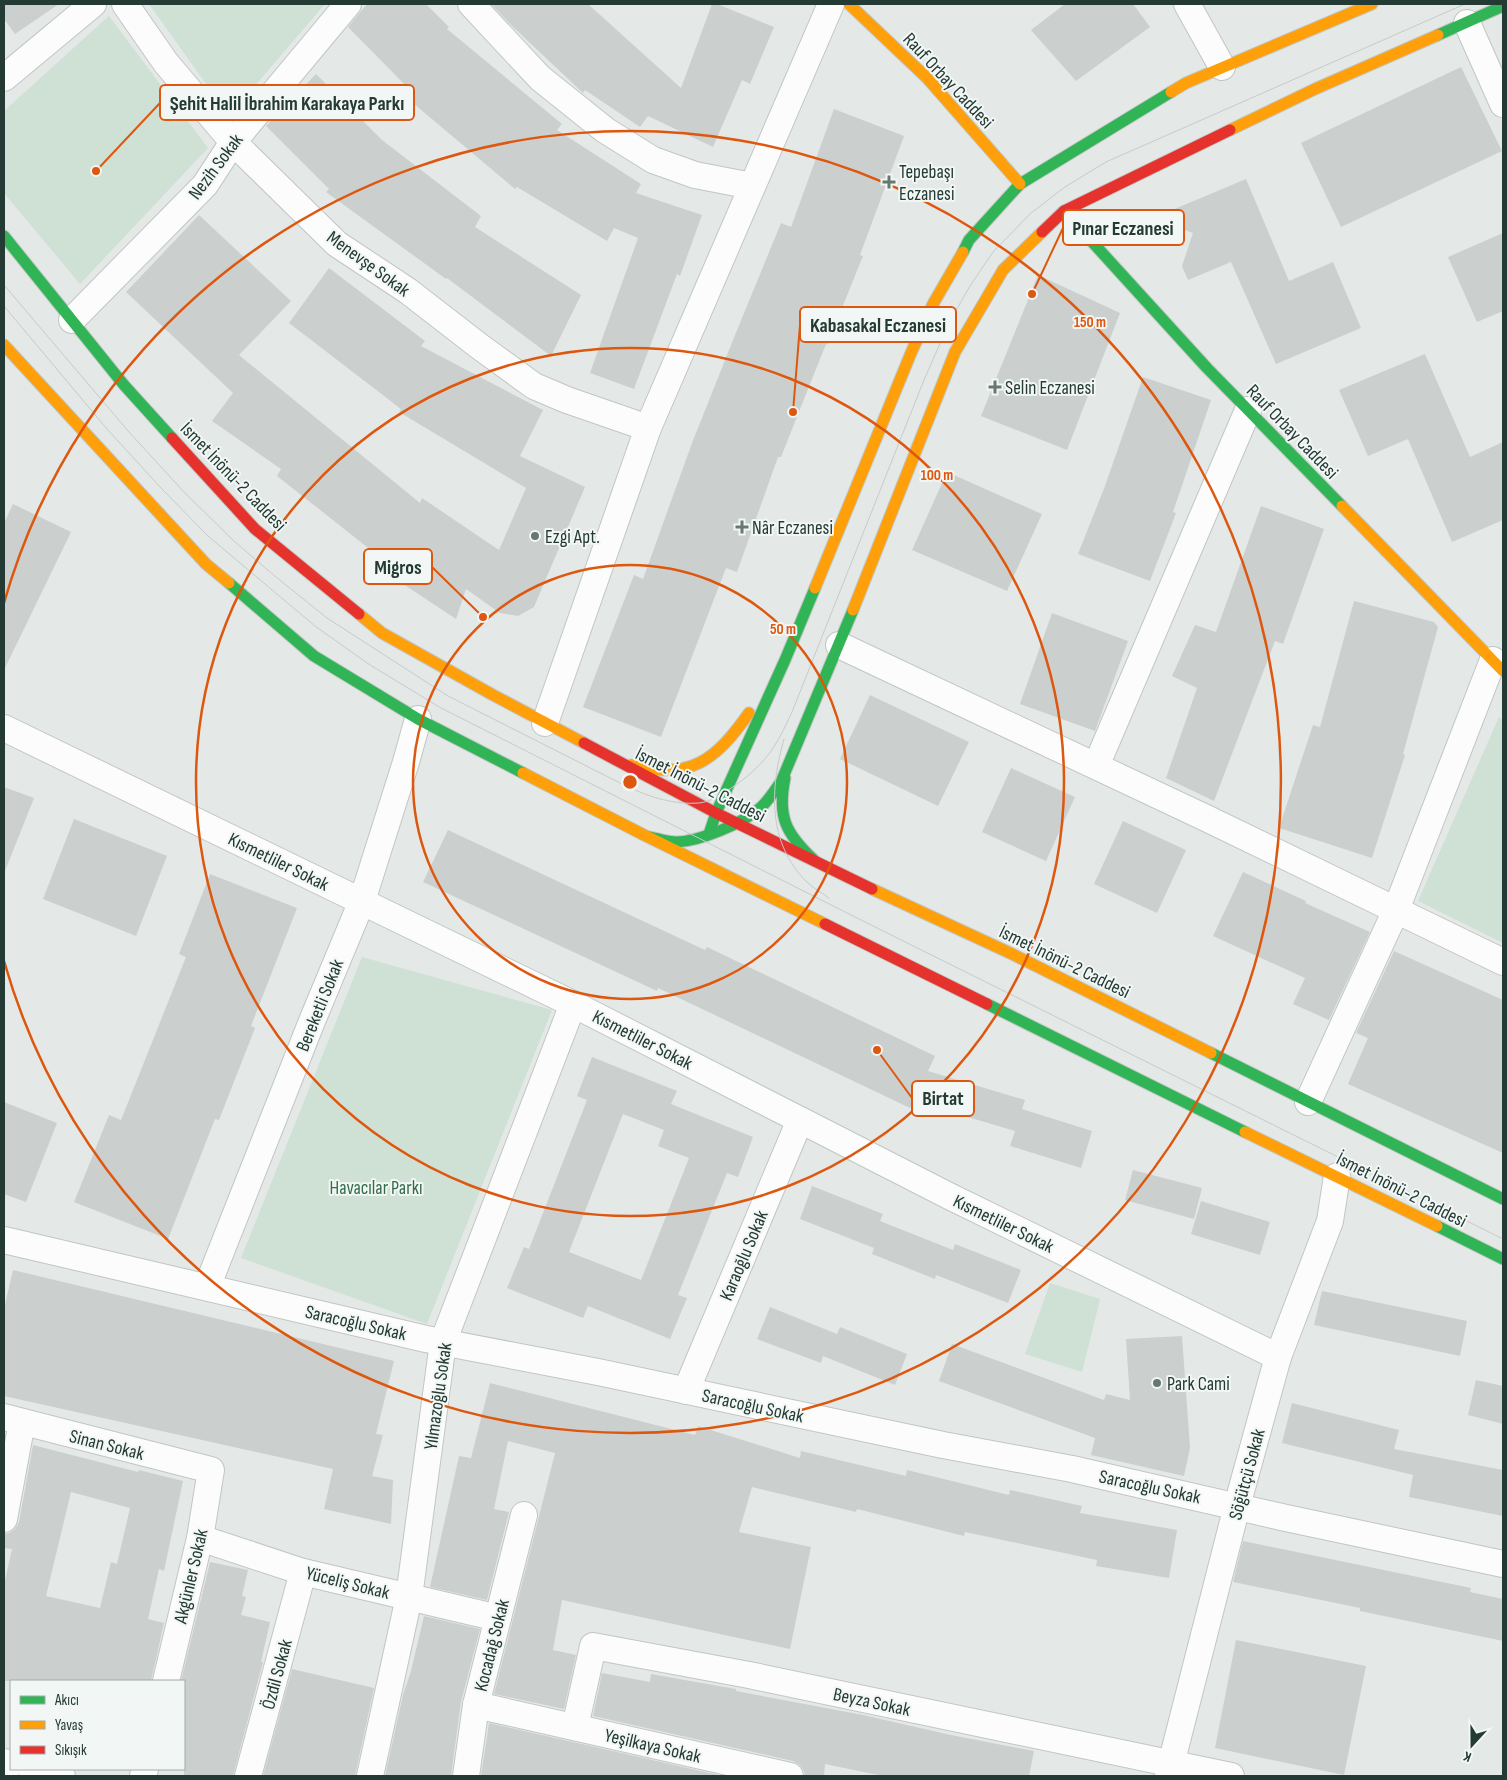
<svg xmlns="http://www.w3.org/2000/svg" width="1507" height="1780" font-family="'Sofia Sans Condensed',sans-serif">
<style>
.green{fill:#cfe0d4}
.building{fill:#cbd0ce;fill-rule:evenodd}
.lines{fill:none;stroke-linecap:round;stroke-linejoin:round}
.street-casing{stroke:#c1c6c4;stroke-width:28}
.fast-casing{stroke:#c0c6c4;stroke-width:13}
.slow-casing{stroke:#c0c6c4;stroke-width:13}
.jam-casing{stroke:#c0c6c4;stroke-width:13}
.street{stroke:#fbfcfb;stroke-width:26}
.fast{stroke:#30b455;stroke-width:11}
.slow{stroke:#ff9f0a;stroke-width:11}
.jam{stroke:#e5322d;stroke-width:11}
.tram{stroke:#c7cac9;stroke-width:1}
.ring{fill:none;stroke:#de570e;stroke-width:2.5}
.poi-dot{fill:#677773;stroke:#f2f7f5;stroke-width:2}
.labels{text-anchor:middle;stroke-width:4;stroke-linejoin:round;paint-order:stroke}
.street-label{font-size:19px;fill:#243a34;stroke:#f2f7f5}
.poi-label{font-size:19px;fill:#243a34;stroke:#f2f7f5;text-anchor:start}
.park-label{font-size:19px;fill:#326c48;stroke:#f2f7f5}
.centre{fill:#de570e;stroke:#f2f7f5;stroke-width:2.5}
.ring-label{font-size:15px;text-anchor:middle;font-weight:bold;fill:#de570e;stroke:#f2f7f5;stroke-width:4;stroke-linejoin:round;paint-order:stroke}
.leader{fill:none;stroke:#de570e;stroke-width:2}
.callout-dot{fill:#de570e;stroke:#f2f7f5;stroke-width:2}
.callout{fill:#f2f7f5;stroke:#de570e;stroke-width:2}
.callout-label{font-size:20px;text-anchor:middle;font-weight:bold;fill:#243a34}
</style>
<rect width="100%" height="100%" fill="#e4e9e7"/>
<g class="green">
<polygon points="149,4 325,4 229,116"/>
<polygon points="109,16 208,148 80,284 4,193 4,111"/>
<polygon points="1499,717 1503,721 1503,943 1418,901"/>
<polygon points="362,957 552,1010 427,1324 241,1258"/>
<polygon points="1050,1283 1100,1299 1082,1372 1025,1354"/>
</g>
<g class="building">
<polygon points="4,4 59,4 15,34 4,19"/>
<polygon points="367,4 426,4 449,27 447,29 562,124 557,130 641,184 636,193 702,215 680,276 677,274 634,389 590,373 638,238 614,228 607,241 517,187 515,189 407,98 412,92 348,27"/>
<polygon points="491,4 588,4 681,88 712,4 717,4 774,27 750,84 742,80 713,147 648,116 640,127 585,90 583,93 512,26"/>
<polygon points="1065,4 1133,4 1150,27 1076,81 1031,30"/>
<polygon points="1461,67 1502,151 1341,227 1301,143"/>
<polygon points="316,74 382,140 481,216 475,227 581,295 551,356 447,278 446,279 326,192 329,189 266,126"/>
<polygon points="834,109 904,136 860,255 863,256 827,345 826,344 781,457 778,457 737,572 726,568 661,737 583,707 634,575 643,579 692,443 735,335 781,223 791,227"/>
<polygon points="1246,179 1289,281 1333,262 1361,328 1276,364 1231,262 1188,280 1182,266 1193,233 1153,218"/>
<polygon points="199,215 291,301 239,355 420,503 422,498 499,550 526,488 399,412 401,409 289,323 329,268 425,341 421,346 543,410 520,456 585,487 534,607 518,616 500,613 466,589 456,619 382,570 386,562 277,476 281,469 212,421 233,393 126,292"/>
<polygon points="1503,233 1503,311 1477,322 1448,257"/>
<polygon points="1038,275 1120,313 1067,450 981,416"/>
<polygon points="1425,354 1470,457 1503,442 1503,520 1452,542 1408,439 1368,456 1339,390"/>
<polygon points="1143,377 1211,400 1173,512 1176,513 1150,581 1078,554 1105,486"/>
<polygon points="947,472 1042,514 1007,591 912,550"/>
<polygon points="13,504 71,532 4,670 4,523"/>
<polygon points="1261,506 1324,529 1283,644 1275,641 1214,801 1166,778 1197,688 1172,676 1195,625 1216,632"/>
<polygon points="1354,601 1434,622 1438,627 1403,754 1405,755 1372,858 1279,828 1313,725 1320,727"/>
<polygon points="1052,613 1128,641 1095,731 1020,704"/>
<polygon points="870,695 969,742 938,806 840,759"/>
<polygon points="1011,768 1075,797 1046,861 982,832"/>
<polygon points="4,787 34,798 5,871 4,871"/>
<polygon points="74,819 167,856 136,936 43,899"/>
<polygon points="1123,821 1186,850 1157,913 1094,884"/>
<polygon points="448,830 705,950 707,947 935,1056 928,1071 1025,1100 1022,1109 1092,1131 1081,1168 1010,1146 1015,1131 914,1101 910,1108 658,988 657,991 423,882"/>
<polygon points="1243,872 1306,901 1305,903 1370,932 1329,1020 1293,1004 1305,978 1213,936"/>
<polygon points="210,874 297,908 251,1026 255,1028 219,1120 215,1119 168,1239 74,1202 109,1115 121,1120 186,957 179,954"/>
<polygon points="1394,951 1503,1000 1503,1153 1348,1084 1368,1038 1356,1033"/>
<path d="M592,1057l85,34 -6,13 82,33 -15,40 -11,-4 -49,122 9,3 -17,41 -82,-33 -5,12 -76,-30 17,-41 5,2 58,-149 -10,-4zM623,1114l41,16 -6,16 31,12 -48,122 -72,-28z"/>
<polygon points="4,1102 57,1123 26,1202 4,1194"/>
<polygon points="1133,1170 1202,1188 1194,1219 1125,1200"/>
<polygon points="812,1186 883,1214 880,1221 953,1250 955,1244 1021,1270 1008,1303 936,1275 935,1279 872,1254 874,1248 800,1219"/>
<polygon points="1201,1201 1270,1222 1260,1255 1191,1234"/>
<polygon points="13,1270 394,1361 376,1434 383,1435 372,1476 393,1480 391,1524 324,1509 333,1469 4,1396 4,1309"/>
<polygon points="1322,1291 1467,1321 1460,1356 1314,1325"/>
<polygon points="770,1307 837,1334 840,1327 907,1354 895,1385 823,1356 821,1363 757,1339"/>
<polygon points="1182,1336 1190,1448 1184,1476 1091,1455 1095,1438 939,1381 952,1344 1104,1400 1106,1394 1130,1400 1126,1339"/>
<polygon points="1476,1380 1503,1386 1503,1424 1468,1415"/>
<polygon points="490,1383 695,1435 698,1426 800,1458 801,1451 906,1476 907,1470 1009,1495 1010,1490 1082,1506 1080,1513 1177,1530 1169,1578 1096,1566 1097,1560 965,1532 964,1536 857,1509 856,1512 752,1487 739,1532 811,1547 790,1649 562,1600 553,1650 576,1655 564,1709 494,1694 555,1453 508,1441 494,1509 509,1512 487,1600 430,1587 459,1456 471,1458"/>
<polygon points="1292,1403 1399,1430 1394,1449 1503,1470 1503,1516 1409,1497 1413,1475 1282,1443"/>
<path d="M33,1445l105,27 1,-2 44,11 -19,90 -5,-2 -11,50 16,4 -13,58h-147v-96l8,-36 -8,-1v-14l5,-1 6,-4 4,-7zM71,1492l59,16 -13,56 -6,-2 -11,46 -54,-12z"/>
<polygon points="1243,1541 1471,1588 1470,1592 1503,1599 1503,1641 1360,1611 1360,1608 1233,1582"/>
<polygon points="210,1562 248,1570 242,1596 246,1597 241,1615 270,1622 261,1662 263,1662 233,1776 184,1776 184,1681 181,1681"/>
<polygon points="424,1616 480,1629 461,1702 451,1776 385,1776 403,1695 411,1671"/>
<polygon points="1236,1640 1366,1666 1344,1775 1215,1748"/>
<polygon points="292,1669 374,1688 355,1776 263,1776"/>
<polygon points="602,1673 650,1682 651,1674 736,1689 736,1691 863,1715 951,1735 1034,1751 1029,1776 883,1776 825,1764 824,1776 805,1776 804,1771 800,1765 793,1761 593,1716"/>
<polygon points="489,1723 723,1776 481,1776"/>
</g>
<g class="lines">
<g class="street-casing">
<g id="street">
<polyline points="125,4 166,63 233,142 337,244 408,291 479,346 534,386 567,400 648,428"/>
<polyline points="471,4 540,78 605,130 653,160 695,175 752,186"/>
<polyline points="1187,4 1222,67"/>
<polyline points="1467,23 1503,104"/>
<polyline points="4,78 93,4"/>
<polyline points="72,320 205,185 233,142 348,4"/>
<polyline points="839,645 1208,819 1503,962"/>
<polyline points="545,723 648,428 831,4"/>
<polyline points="4,728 573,1004 951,1197 1278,1357"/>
<polyline points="1096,766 1248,410"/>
<polyline points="1308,1102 1396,910 1493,660"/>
<polyline points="4,1240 426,1339 598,1372 943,1445 1072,1469 1286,1518 1503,1564"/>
<polyline points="207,1287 312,1021 362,901 406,762 418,719"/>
<polyline points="686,1391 800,1120"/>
<polyline points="4,1417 211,1470 200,1538 166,1681"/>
<polyline points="4,1519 22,1422"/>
<polyline points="200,1538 303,1572 498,1618"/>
<polyline points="476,1705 790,1776"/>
<polyline points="575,1727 593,1646 749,1675 1231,1776"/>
<polyline points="4,1762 11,1764"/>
<polyline points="31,1769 62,1776"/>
<polyline points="143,1776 145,1769"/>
<polyline points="248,1776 303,1572"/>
<polyline points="370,1776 409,1597 443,1342 573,1004"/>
<polyline points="466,1776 476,1705 524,1515"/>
<polyline points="1168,1776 1237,1506 1278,1357 1330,1221 1337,1176"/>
</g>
</g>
<g class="fast-casing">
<g id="fast">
<polyline points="1438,35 1503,6"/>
<polyline points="1064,211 1207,368 1342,506"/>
<polyline points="4,236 124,385 172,438"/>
<polyline points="963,252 969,240 1020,184 1171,92"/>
<polyline points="229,583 314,656 418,719 523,773"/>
<path d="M785,778c-8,39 1,56 29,82"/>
<polyline points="709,834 716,813 785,660 815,588"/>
<path d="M650,837c9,2 18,5 27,5 23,-1 64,-18 82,-33 9,-7 15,-18 22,-27l72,-172"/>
<polyline points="987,1004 1245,1132"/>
<polyline points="1211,1053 1503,1199"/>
<polyline points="1437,1226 1503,1259"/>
</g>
</g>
<g class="slow-casing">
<g id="slow">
<polyline points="849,4 927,78 1020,184"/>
<polyline points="1171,92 1186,83 1372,4"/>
<polyline points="1230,130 1315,89 1438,35"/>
<polyline points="4,345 206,564 229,583"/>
<polyline points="1342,506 1503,671"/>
<polyline points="815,588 911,353 933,304 963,252"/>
<polyline points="853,610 955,352 1003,270 1042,232"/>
<polyline points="359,614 382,633 493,695 584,743"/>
<path d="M631,765c59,16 85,-5 118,-52"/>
<polyline points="523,773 644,835 825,924"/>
<polyline points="872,889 1010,953 1211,1053"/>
<polyline points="1245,1132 1437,1226"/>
</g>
</g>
<g class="jam-casing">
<g id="jam">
<polyline points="1042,232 1064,211 1230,130"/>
<polyline points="172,438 255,529 359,614"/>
<polyline points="584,743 716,813 872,889"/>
<polyline points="825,924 987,1004"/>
</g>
</g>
<use href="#street" class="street"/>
<use href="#fast" class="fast"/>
<use href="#slow" class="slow"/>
<use href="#jam" class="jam"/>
<g class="tram">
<path d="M4,285l125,147 55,60 51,50 41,35 51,41 121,78 180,91c22,10 46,18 71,16 11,-1 22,-8 31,-14 35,-24 45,-40 62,-77l132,-332 26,-59 20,-35 23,-34 38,-39 34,-26 41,-25 359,-158"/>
<polyline points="4,306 107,429 161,488 208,536 315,626 367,663 441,708 855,917 1503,1239"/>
<path d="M784,739c-14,49 -17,104 23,143 6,6 15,11 22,16"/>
</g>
</g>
<g class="ring">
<circle cx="630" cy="782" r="217"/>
<circle cx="630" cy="782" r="434"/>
<path d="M4 603A651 651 0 1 1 4 961"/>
</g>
<g class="poi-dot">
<path d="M886.5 174.5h5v5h5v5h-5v5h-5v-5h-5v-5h5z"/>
<path d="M992.5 379.5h5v5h5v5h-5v5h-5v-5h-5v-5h5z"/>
<path d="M739.5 519.5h5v5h5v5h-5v5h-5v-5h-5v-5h5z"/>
<circle cx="535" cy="536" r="5"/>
<circle cx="1157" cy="1383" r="5"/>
</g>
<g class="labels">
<g class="street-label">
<text transform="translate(949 80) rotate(47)" y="7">Rauf Orbay Caddesi</text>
<text transform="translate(215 166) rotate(-53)" y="7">Nezih Sokak</text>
<text transform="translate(369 263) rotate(36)" y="7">Menevşe Sokak</text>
<text transform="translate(1293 431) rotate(46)" y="7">Rauf Orbay Caddesi</text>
<text transform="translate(234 476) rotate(46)" y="7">İsmet İnönü-2 Caddesi</text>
<text transform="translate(701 784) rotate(27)" y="7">İsmet İnönü-2 Caddesi</text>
<text transform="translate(279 861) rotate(26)" y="7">Kısmetliler Sokak</text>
<text transform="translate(1065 961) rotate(26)" y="7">İsmet İnönü-2 Caddesi</text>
<text transform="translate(319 1005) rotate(-68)" y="7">Bereketli Sokak</text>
<text transform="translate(643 1039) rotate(27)" y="7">Kısmetliler Sokak</text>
<text transform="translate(1402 1189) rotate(27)" y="7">İsmet İnönü-2 Caddesi</text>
<text transform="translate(1004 1223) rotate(26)" y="7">Kısmetliler Sokak</text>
<text transform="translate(743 1255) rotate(-67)" y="7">Karaoğlu Sokak</text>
<text transform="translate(356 1322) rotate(13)" y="7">Saracoğlu Sokak</text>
<text transform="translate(437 1396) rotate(-82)" y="7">Yılmazoğlu Sokak</text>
<text transform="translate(753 1405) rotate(12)" y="7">Saracoğlu Sokak</text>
<text transform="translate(107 1444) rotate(14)" y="7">Sinan Sokak</text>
<text transform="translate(1246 1474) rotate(-75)" y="7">Söğütçü Sokak</text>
<text transform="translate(1150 1486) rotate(12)" y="7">Saracoğlu Sokak</text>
<text transform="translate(190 1576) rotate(-77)" y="7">Akgünler Sokak</text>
<text transform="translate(348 1582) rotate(14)" y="7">Yüceliş Sokak</text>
<text transform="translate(491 1645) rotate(-76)" y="7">Kocadağ Sokak</text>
<text transform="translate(276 1674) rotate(-75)" y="7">Özdil Sokak</text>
<text transform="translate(872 1701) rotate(12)" y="7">Beyza Sokak</text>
<text transform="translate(653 1745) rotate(13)" y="7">Yeşilkaya Sokak</text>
</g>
<g class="poi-label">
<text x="899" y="178">Tepebaşı<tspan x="899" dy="22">Eczanesi</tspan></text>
<text x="1005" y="394">Selin Eczanesi</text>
<text x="752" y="534">Nâr Eczanesi</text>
<text x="545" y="543">Ezgi Apt.</text>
<text x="1167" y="1390">Park Cami</text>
</g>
<g class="park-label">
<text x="376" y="1194">Havacılar Parkı</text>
</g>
</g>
<circle cx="630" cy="782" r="8" class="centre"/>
<g class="ring-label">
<text x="1090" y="327">150 m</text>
<text x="937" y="480">100 m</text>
<text x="783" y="634">50 m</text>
</g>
<path class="leader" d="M96 171L160 103M1032 294L1063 228M793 412L800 325M483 617L432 567M877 1050L912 1098"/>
<g class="callout-dot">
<circle cx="96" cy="171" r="5"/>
<circle cx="1032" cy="294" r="5"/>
<circle cx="793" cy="412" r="5"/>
<circle cx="483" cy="617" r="5"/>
<circle cx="877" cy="1050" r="5"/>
</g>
<g class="callout">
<rect x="160" y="85" width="254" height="35" rx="5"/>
<rect x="1063" y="210" width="121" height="35" rx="5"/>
<rect x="800" y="307" width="156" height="35" rx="5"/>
<rect x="364" y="549" width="68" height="35" rx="5"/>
<rect x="912" y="1081" width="62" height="35" rx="5"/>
</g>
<g class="callout-label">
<text x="287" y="110">Şehit Halil İbrahim Karakaya Parkı</text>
<text x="1123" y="235">Pınar Eczanesi</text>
<text x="878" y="332">Kabasakal Eczanesi</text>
<text x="398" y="574">Migros</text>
<text x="943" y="1105">Birtat</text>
</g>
<rect width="1507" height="1780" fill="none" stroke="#243a34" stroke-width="10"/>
<rect x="10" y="1680" width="175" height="90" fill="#f2f7f5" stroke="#a0aba8"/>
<rect x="20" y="1696" width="25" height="8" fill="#30b455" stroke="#a0aba8"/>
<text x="55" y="1705" font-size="15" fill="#243a34">Akıcı</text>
<rect x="20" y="1721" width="25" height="8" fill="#ff9f0a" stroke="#a0aba8"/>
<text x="55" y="1730" font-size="15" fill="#243a34">Yavaş</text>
<rect x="20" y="1746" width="25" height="8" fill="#e5322d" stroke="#a0aba8"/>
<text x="55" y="1755" font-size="15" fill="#243a34">Sıkışık</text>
<g transform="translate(1472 1745) rotate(201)" stroke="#f2f7f5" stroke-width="4" paint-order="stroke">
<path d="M0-4L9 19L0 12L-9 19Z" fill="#243a34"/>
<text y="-8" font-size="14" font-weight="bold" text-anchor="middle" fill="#243a34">K</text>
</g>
</svg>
